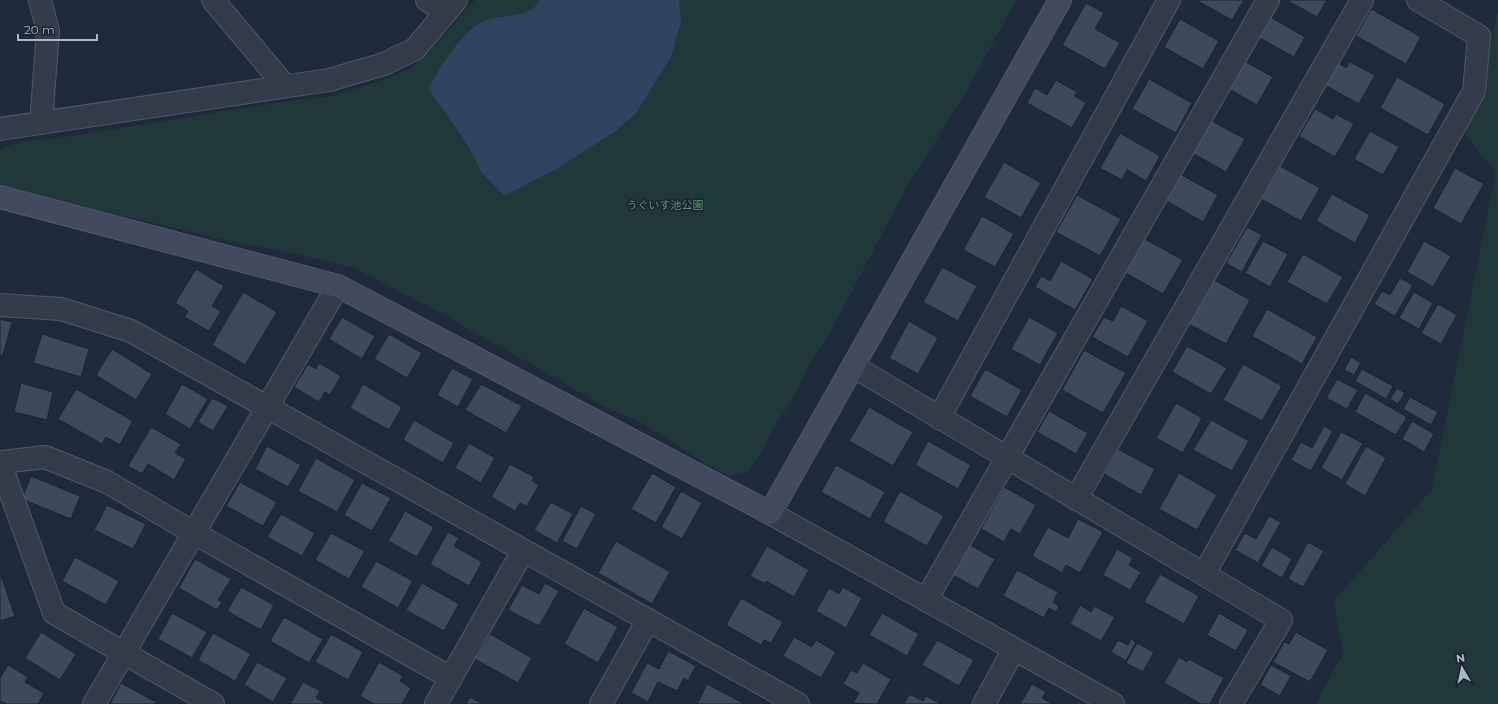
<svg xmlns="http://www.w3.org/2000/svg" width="1498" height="704" font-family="Montserrat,'Noto Sans JP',sans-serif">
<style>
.green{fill:#21383b}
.water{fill:#2f4461}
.building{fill:#3e4a5c;stroke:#1a2431}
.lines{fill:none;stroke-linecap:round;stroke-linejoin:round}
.street-casing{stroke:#505a68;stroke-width:24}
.secondary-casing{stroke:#505a68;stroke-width:24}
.street{stroke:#333c4a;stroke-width:22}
.secondary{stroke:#414b5d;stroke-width:22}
.labels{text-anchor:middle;stroke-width:3;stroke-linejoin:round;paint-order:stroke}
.park-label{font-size:11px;fill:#639970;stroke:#19222f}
</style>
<rect width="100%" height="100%" fill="#1f2b3a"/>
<g class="green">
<path d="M475,0h541l-48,89 -63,101 -75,143 -18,26 -20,41 -20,30 -8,18 -16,24 -18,4 -24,-12 -66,-42 -37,-16 -93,-54 -28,-15 -37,-22 -89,-46 -25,-7 -57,-13 -42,-7 -103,-25 -59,-13 -70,-18v-35c13,-11 42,-11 59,-13l218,-35 57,-7 40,-13 34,-13 17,-13z"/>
<polygon points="1498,12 1498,704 1316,704 1343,653 1334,601 1432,489 1496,172 1465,135"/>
</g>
<path class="water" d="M540,0h139l2,21 -10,36 -35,56 -19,17 -59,38 -54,28 -22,-23 -13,-26 -41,-59c15,-23 34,-61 62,-69 17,-5 41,-1 50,-19z"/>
<g class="building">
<polygon points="1196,0 1244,0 1232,20"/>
<polygon points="1286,0 1327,0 1317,17"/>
<polygon points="1086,3 1104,13 1095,29 1120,43 1105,69 1062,45"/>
<polygon points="1371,9 1421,37 1406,64 1356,36"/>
<polygon points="1267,15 1305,37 1294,57 1256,36"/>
<polygon points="1180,19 1219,41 1203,69 1164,47"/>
<polygon points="1244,61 1273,77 1257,105 1229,89"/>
<polygon points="1336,62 1346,68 1350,62 1375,75 1359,104 1323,84"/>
<polygon points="1397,77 1445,104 1428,135 1380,108"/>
<polygon points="1149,79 1192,103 1176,133 1132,109"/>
<polygon points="1056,80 1077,92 1075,96 1086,103 1072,128 1027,103 1035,88 1047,95"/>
<polygon points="1315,109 1333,119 1336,114 1354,124 1335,157 1299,136"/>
<polygon points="1210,120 1245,139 1226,172 1192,153"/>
<polygon points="1370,131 1399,147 1383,175 1354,159"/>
<polygon points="1120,133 1160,156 1146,181 1127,170 1122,180 1100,168"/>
<polygon points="1004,162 1041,183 1021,218 984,197"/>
<polygon points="1280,166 1320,188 1301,221 1261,199"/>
<polygon points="1455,168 1484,184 1461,224 1433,208"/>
<polygon points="1180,174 1218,195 1203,222 1165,200"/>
<polygon points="1332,194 1370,215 1355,243 1316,221"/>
<polygon points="1077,195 1121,219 1100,256 1056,232"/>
<polygon points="982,216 1014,234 995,267 963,250"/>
<polygon points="1247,227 1262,235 1242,272 1226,263"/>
<polygon points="1143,238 1183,260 1163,294 1124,272"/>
<polygon points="1263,241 1288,254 1270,287 1245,273"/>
<polygon points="1424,241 1451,256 1433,287 1407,272"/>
<polygon points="1303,254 1343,277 1327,304 1287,282"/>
<polygon points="1061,261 1093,279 1075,310 1035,287 1041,276 1050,281"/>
<polygon points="942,267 977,286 958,321 923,302"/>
<polygon points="196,269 224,286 212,306 221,311 209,331 184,317 188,311 175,303"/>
<polygon points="1400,278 1413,285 1395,316 1374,304 1382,291 1390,295"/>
<polygon points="1214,280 1250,300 1226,344 1189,324"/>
<polygon points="243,292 277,312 245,365 212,345"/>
<polygon points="1414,292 1433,303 1419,329 1399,318"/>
<polygon points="1438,304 1457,315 1441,344 1421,333"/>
<polygon points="1121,306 1148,321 1128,357 1092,337 1104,317 1113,321"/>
<polygon points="1267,309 1317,337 1302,364 1252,336"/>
<polygon points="342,317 375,336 362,359 329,339"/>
<polygon points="1029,317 1058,333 1040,365 1011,349"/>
<polygon points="0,319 12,322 3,355 0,355"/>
<polygon points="909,321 938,338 918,374 889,358"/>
<polygon points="42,334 89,349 81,377 33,363"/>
<polygon points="389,334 422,353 407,378 374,359"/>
<polygon points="1187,346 1227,368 1211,394 1172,372"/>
<polygon points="112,349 152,374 136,400 96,375"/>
<polygon points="1084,350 1126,373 1103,413 1062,390"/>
<polygon points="1351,357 1361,363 1354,375 1344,370"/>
<polygon points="319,363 341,376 330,395 325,392 319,402 294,387 308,364 316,369"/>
<polygon points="1243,364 1282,386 1262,421 1223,400"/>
<polygon points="452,368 473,379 458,407 437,395"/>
<polygon points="985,369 1022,390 1007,417 970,396"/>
<polygon points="1362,369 1393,386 1386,399 1355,381"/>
<polygon points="1337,379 1358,390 1347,409 1326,398"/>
<polygon points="21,383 53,392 47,420 14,412"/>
<polygon points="182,384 208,399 190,429 165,414"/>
<polygon points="363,384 402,407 389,430 350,408"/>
<polygon points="481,384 522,406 506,433 465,410"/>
<polygon points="1397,388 1405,393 1398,404 1390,399"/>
<polygon points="76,389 133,421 120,445 106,437 102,444 58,419"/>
<polygon points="1365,393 1407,417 1396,435 1355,412"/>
<polygon points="1410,397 1438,412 1431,425 1403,409"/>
<polygon points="212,398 228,406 213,431 198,422"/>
<polygon points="1176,403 1202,418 1183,453 1156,438"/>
<polygon points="869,407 913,432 893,466 849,441"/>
<polygon points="1049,411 1088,433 1076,454 1037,432"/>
<polygon points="414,420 454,443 443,463 403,440"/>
<polygon points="1211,420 1249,441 1232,471 1193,450"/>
<polygon points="1412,421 1434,434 1424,452 1402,439"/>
<polygon points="1324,426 1333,431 1311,471 1291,460 1301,442 1312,448"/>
<polygon points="151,427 181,444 175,453 186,459 174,480 148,464 142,474 128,466"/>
<polygon points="1341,432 1363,443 1342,480 1321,468"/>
<polygon points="928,441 971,465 958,489 915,465"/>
<polygon points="469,443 495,458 481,483 455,468"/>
<polygon points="267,446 301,465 288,487 255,469"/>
<polygon points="1366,446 1386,458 1365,496 1345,484"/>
<polygon points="1118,449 1155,469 1141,495 1104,474"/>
<polygon points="316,458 355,480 337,512 298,491"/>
<polygon points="510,464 534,477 532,481 539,485 527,506 520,503 515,511 491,497"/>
<polygon points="836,465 885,492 870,519 821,492"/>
<polygon points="652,473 676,487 656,523 631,509"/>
<polygon points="1179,473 1217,495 1197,530 1159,509"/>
<polygon points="31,476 80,496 71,519 22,499"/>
<polygon points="240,482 277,502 263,526 226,506"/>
<polygon points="362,483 391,498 372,531 344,515"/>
<polygon points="1004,487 1036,505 1020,534 1011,529 1004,542 981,529"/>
<polygon points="681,491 702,503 682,539 661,527"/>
<polygon points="900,491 944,516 927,546 883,522"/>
<polygon points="551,502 573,514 557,543 534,530"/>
<polygon points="107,505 146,524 133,549 94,530"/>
<polygon points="581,506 596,514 577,549 562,541"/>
<polygon points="405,511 434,527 417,557 388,541"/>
<polygon points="281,514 315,533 302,556 267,537"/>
<polygon points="1269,516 1281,522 1258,563 1235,550 1245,533 1256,539"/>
<polygon points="1078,519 1103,532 1080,573 1066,565 1062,573 1032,556 1048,527 1068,538"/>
<polygon points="448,532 459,538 454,546 482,562 469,586 430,564"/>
<polygon points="331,533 365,551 349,579 315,560"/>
<polygon points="616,541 670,572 652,604 598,573"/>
<polygon points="1308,542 1324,551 1303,587 1288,579"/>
<polygon points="970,545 995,559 978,589 953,575"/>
<polygon points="767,546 809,570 794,597 766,581 765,584 750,576"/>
<polygon points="1272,547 1292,559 1282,578 1261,566"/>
<polygon points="1117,549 1133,558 1129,565 1141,572 1130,590 1103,575"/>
<polygon points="75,557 119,581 106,605 62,581"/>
<polygon points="195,559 231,579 218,600 222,602 217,610 179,588"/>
<polygon points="376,561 413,581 398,608 361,587"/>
<polygon points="1017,570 1058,592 1053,602 1059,606 1056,612 1049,608 1044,618 1003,596"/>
<polygon points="0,573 15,616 0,621"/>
<polygon points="1160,574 1199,596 1184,624 1144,602"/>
<polygon points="422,583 459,604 444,631 406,610"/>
<polygon points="545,583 559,591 539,626 508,610 522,585 539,594"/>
<polygon points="241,587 274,605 261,630 227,611"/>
<polygon points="843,587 862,598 846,628 816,611 829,588 839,594"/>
<polygon points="741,598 783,622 771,643 764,640 761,645 726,625"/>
<polygon points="1080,605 1091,612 1094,606 1115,617 1101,641 1070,624"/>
<polygon points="584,608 618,627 598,663 564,644"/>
<polygon points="172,613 207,632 192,658 158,639"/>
<polygon points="882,613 919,634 907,656 869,635"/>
<polygon points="1219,613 1248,630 1236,651 1207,635"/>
<polygon points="284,617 323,639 309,663 270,641"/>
<polygon points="41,632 76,654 60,680 25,658"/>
<polygon points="1296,632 1328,650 1310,682 1273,662 1284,642 1289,644"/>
<polygon points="213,633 251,654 235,681 198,660"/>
<polygon points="331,634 363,652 348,680 315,662"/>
<polygon points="490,634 532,658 518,683 475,659"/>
<polygon points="794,637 812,647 816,640 836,652 821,678 783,656"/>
<polygon points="1131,639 1136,642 1126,661 1111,652 1118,640 1128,645"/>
<polygon points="937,640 974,660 959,686 922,665"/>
<polygon points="1137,643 1154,652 1143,672 1126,663"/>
<polygon points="668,651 696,666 688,681 684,678 677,691 658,682 648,702 631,693 647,663 659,669"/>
<polygon points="1179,657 1187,662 1189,659 1224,678 1210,704 1201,704 1164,683"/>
<polygon points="257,662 287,678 273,702 244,685"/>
<polygon points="379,662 403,676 400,681 411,688 402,704 374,704 360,696"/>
<polygon points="863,663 891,679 877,704 853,703 859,693 843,684 851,670 857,673"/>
<polygon points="8,665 28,677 25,682 44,693 38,704 6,704 0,701 0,678"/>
<polygon points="1271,665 1291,676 1280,696 1260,685"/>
<polygon points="303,682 320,691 316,698 327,704 290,704"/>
<polygon points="121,683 156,702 155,704 110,704"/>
<polygon points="707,684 743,703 743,704 697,704"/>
<polygon points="1032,684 1046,692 1042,698 1053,704 1020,704"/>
<polygon points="909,694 923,701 926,696 939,703 939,704 904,704"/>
<polygon points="470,697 483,704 466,704"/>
</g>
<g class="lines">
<g class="street-casing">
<g id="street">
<polyline points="40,0 48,31 41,123"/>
<polyline points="213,0 285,86"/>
<polyline points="427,0 446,12"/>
<polyline points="0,129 329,80 384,64 415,49 456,0"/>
<polyline points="0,305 61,309 131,331 798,704"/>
<polyline points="853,366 1281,620 1231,704"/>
<polyline points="939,418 1169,0"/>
<polyline points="0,462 45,457 107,482 194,533 451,678"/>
<polyline points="0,463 54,613 213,704"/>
<polyline points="1076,499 1362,0"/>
<polyline points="770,513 1113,704"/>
<polyline points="1204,574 1474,91 1479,36 1418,0"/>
<polyline points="926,600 1268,0"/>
<polyline points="94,704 338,286"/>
<polyline points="436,704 523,551"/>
<polyline points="601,704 648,620"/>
<polyline points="984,704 1014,649"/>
</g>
</g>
<g class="secondary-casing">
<polyline id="secondary" points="0,197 338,286 770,513 1060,0"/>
</g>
<use href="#street" class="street"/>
<use href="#secondary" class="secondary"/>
</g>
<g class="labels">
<g class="park-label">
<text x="665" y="209">うぐいす池公園</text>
</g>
</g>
<g transform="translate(1462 668) rotate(351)" stroke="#19222f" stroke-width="3" paint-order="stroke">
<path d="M0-3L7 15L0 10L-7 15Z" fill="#adb7c7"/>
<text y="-6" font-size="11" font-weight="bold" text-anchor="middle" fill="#adb7c7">N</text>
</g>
<path d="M18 34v6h79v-6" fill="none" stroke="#adb7c7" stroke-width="2"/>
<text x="24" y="34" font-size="12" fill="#adb7c7" stroke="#19222f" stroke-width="3" paint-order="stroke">20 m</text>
</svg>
